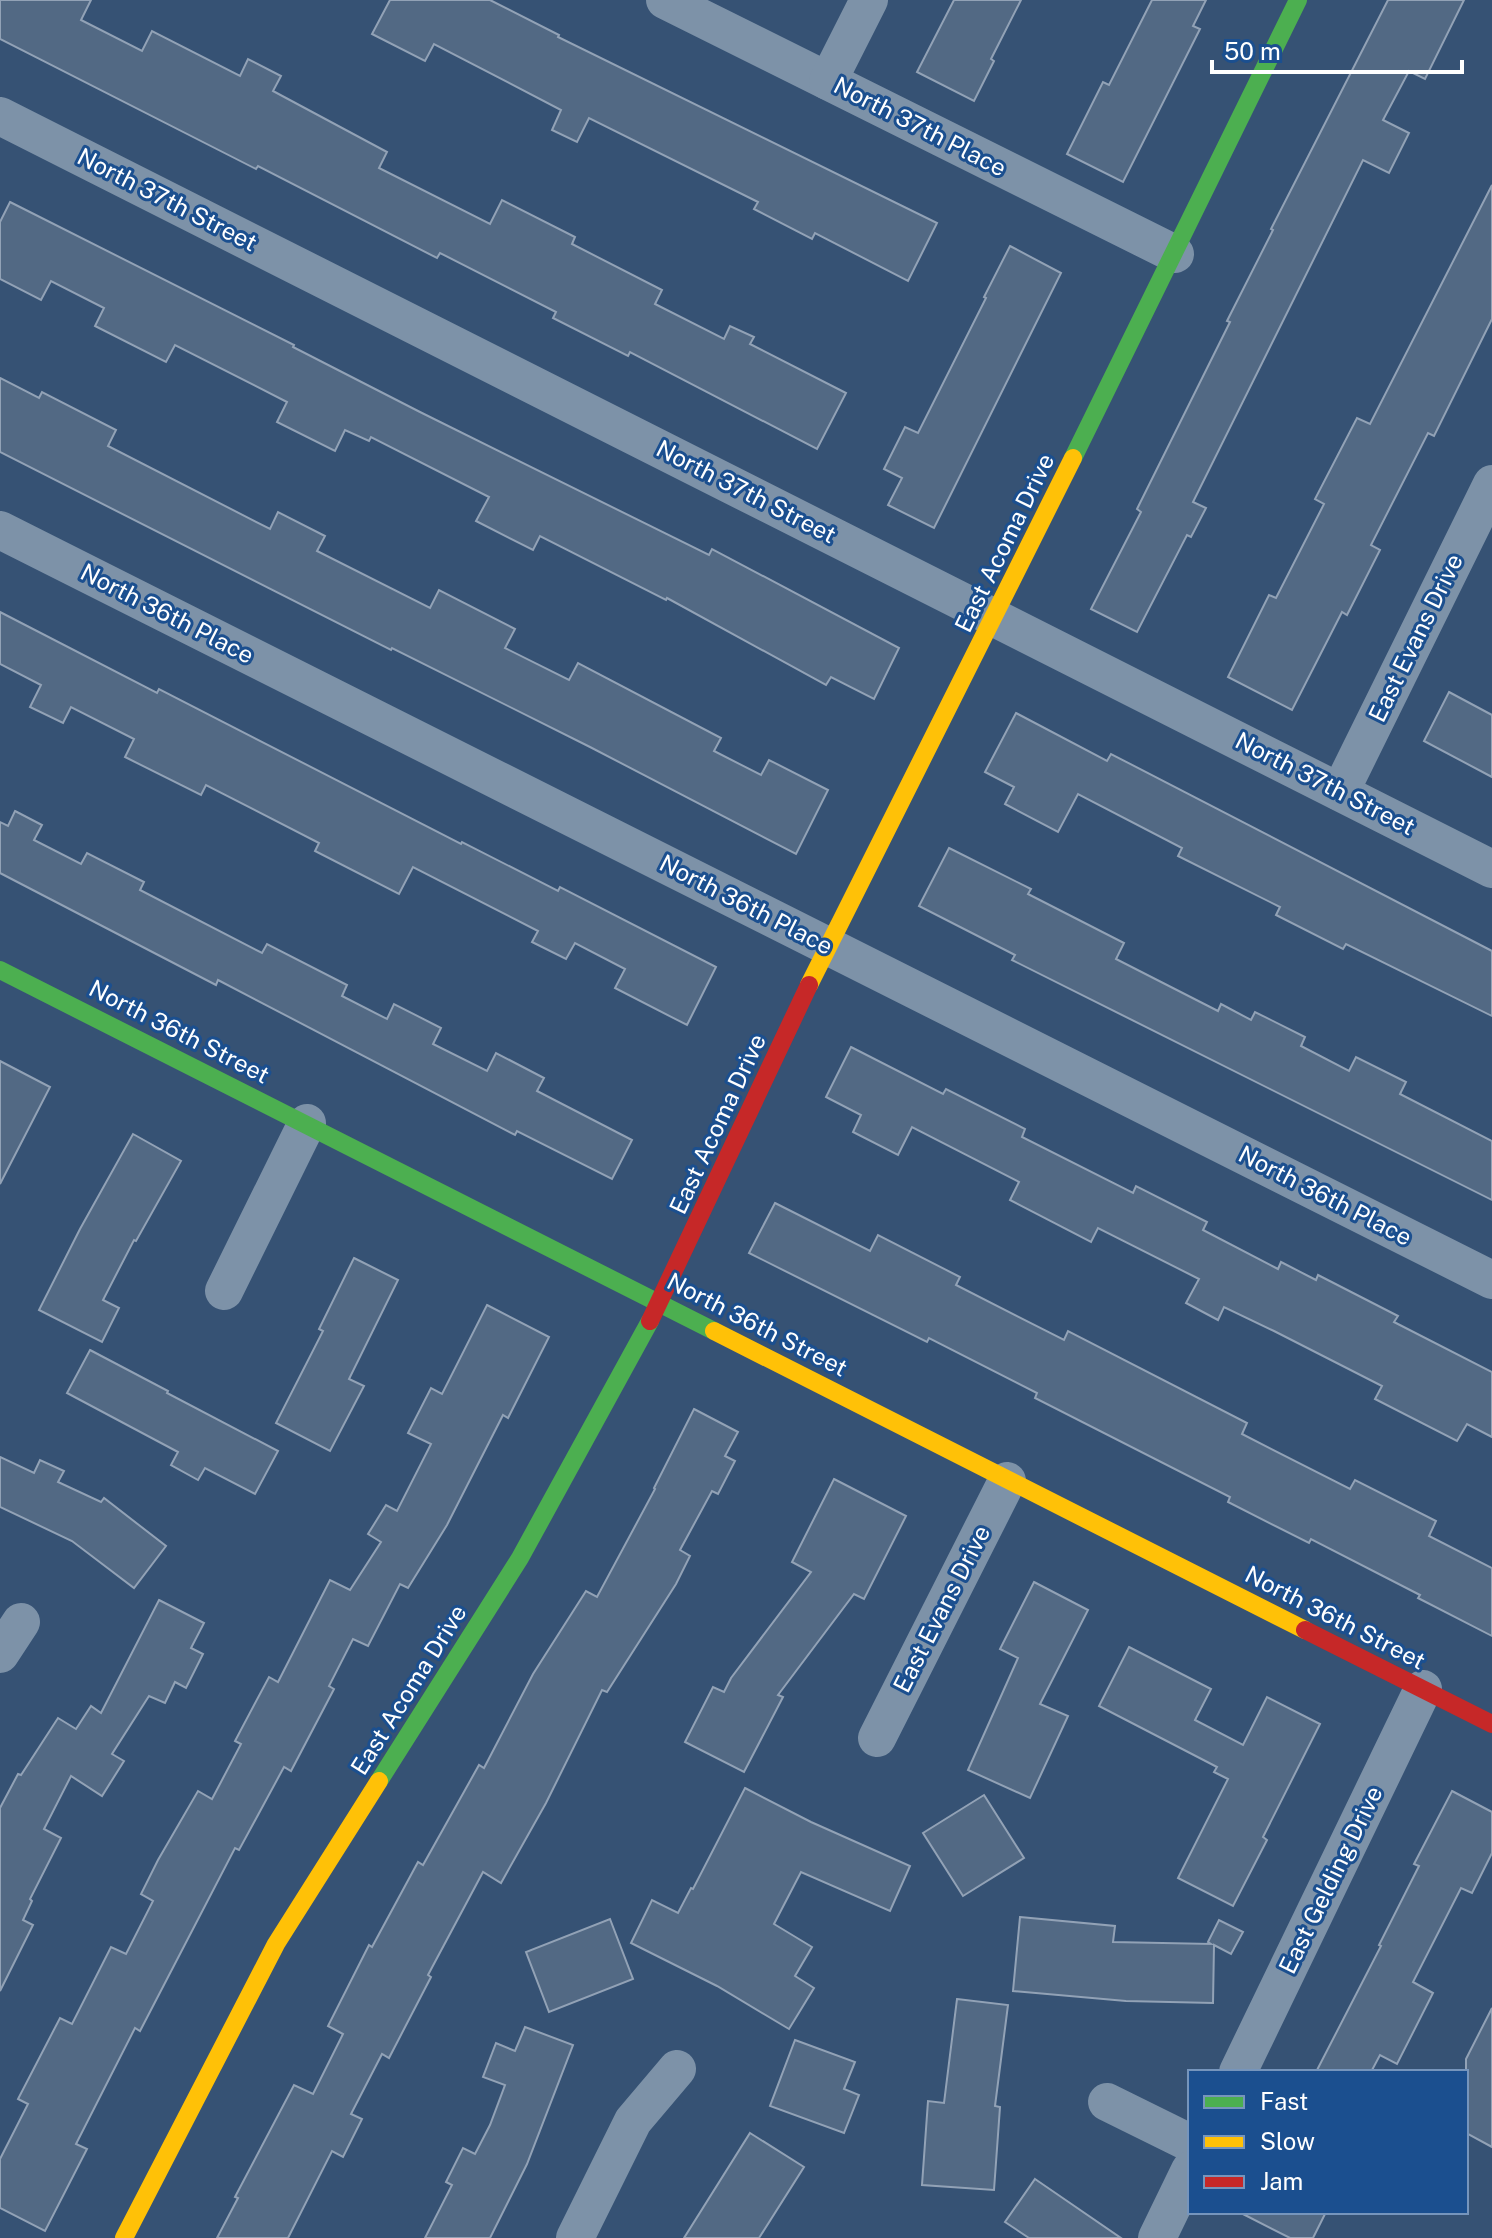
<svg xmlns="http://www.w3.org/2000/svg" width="1492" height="2238" font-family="'Public Sans',sans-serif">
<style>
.building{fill:#526984;stroke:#92a2b6;stroke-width:2}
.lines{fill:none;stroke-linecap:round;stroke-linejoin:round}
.street{stroke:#7d92a8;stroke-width:38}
.fast{stroke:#4caf50;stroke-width:18}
.slow{stroke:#ffc107;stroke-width:18}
.jam{stroke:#c62828;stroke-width:18}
.labels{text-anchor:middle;stroke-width:6;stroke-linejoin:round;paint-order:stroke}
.street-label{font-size:24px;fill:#fff;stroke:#1b4f8f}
</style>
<rect width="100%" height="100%" fill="#365274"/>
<g class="building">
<polygon points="0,0 91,0 81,20 142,51 152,31 240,76 248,59 281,76 273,91 387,152 379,168 490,224 502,200 575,237 572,244 662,290 655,304 724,339 730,326 754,337 750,344 846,393 817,449 630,352 628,356 553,318 556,312 440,253 437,258 258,166 256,169 0,39"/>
<polygon points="390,0 490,0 559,35 558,37 937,223 908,281 815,233 812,239 754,209 758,202 589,118 577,142 552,130 561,110 434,44 425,61 372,34"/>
<polygon points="954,0 1021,0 991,59 994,61 974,101 917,72"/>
<polygon points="1152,0 1206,0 1193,26 1200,29 1123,182 1067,154 1103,82 1109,85"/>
<polygon points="1388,0 1464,0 1425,79 1409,71 1383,120 1409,133 1389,173 1363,160 1193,502 1206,508 1191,537 1187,535 1137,632 1091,609 1141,512 1137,509 1230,322 1227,321 1273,230 1271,229"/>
<polygon points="1492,185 1492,319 1434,436 1428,433 1371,545 1380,550 1347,615 1342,612 1292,710 1228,677 1269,595 1276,598 1324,504 1315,499 1357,418 1370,424"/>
<polygon points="10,202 294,345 293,347 420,412 709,555 712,549 899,648 874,699 831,677 826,685 667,598 666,600 540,536 533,550 476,521 489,497 371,437 369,441 345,430 335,451 277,422 287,402 175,345 166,362 95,326 104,308 51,281 41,300 0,279 0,222"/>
<polygon points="1010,246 1061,273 934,528 888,505 902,478 884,469 905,427 918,433 986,298 984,297"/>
<polygon points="0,378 39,398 42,392 116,430 108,446 270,529 278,512 325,536 317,551 430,608 439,590 515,629 505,648 569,680 578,663 721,738 714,751 761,775 769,760 828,790 796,854 590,747 392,648 391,650 0,452"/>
<polygon points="0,612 157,693 159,689 461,844 462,842 558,891 560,887 716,967 687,1025 615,988 625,969 575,943 566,959 532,942 538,931 413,867 399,894 315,851 319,843 206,785 201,795 125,757 134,739 71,707 63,723 30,707 41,685 0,664"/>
<polygon points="1449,692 1492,715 1492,777 1424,741"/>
<polygon points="1016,713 1107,761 1111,754 1492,951 1492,1016 1346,944 1343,949 1276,915 1280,907 1178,856 1182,848 1078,794 1058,832 1005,804 1014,787 985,772"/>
<polygon points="15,811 42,825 34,840 81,864 87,853 144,882 140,890 262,953 267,944 347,985 342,996 387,1019 394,1004 441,1028 433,1044 487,1071 496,1053 544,1078 537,1091 632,1140 612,1179 517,1131 515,1135 218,980 216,985 0,873 0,822 8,826"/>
<polygon points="949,848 1031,889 1028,894 1124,943 1116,959 1218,1011 1221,1004 1251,1020 1255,1012 1305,1037 1301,1046 1349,1071 1356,1057 1406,1082 1400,1094 1492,1141 1492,1200 1012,960 1015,955 919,906"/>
<polygon points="851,1047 943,1094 946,1089 1025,1129 1022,1137 1133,1193 1136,1186 1207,1222 1203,1230 1278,1269 1281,1262 1316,1280 1318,1275 1398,1316 1394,1322 1492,1372 1492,1437 1467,1424 1457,1441 1375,1399 1382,1386 1274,1331 1224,1307 1218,1320 1186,1303 1199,1279 1098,1228 1091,1242 1010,1200 1019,1182 912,1127 898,1155 853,1132 861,1115 826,1097"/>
<polygon points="0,1061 50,1087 0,1184"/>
<polygon points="133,1134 181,1161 136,1241 134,1240 103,1300 119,1308 102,1342 39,1310 80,1229"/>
<polygon points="775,1203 870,1251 878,1235 960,1277 956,1285 1064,1340 1068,1331 1247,1423 1242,1434 1350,1489 1355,1480 1436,1521 1429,1536 1492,1568 1492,1636 1418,1598 1420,1595 1311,1539 1309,1543 1228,1502 1230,1497 1035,1398 1037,1393 929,1338 927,1342 749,1253"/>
<polygon points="354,1258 398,1280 349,1379 364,1386 330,1451 276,1423 323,1331 319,1329"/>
<polygon points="487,1305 549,1337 508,1418 503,1415 447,1525 408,1588 400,1584 368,1646 353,1639 329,1686 334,1689 291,1771 284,1767 239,1850 235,1848 140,2031 135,2028 76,2144 87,2149 45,2231 0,2208 0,2159 28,2104 18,2099 60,2018 72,2024 111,1947 126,1954 153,1901 141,1894 158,1860 198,1791 212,1799 241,1744 235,1741 269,1677 278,1682 330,1580 350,1590 381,1542 368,1534 386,1505 397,1511 431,1444 408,1433 431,1388 442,1394"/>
<polygon points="90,1350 168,1391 167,1393 278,1451 255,1494 205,1468 198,1480 171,1465 178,1452 67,1393"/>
<polygon points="694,1409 738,1432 725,1456 735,1461 718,1494 712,1491 680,1550 690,1556 676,1584 607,1692 602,1690 546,1803 501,1883 483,1872 428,1975 431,1977 389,2058 382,2054 351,2114 362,2119 343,2157 332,2151 288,2238 217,2238 238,2198 235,2197 294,2085 313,2094 343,2034 328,2026 369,1945 372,1947 418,1862 423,1865 479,1765 484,1768 533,1674 586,1591 597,1597 655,1489 654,1488"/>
<polygon points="0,1457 34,1473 40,1460 64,1471 58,1482 101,1502 104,1498 166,1546 134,1588 72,1541 0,1507"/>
<polygon points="834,1479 906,1516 864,1599 854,1594 778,1695 783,1697 744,1772 685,1742 713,1687 724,1692 731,1678 811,1572 792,1562"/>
<polygon points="1034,1582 1088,1610 1040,1704 1068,1716 1030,1798 968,1770 1018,1658 1000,1649"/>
<polygon points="159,1600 204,1623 191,1648 203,1654 186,1688 175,1682 165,1703 149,1696 112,1754 124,1761 102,1796 71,1776 44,1829 61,1838 30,1899 32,1901 23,1920 33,1925 0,1991 0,1808 18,1774 21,1775 58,1718 76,1729 91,1706 101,1713"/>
<polygon points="1129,1647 1211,1689 1195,1720 1243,1745 1267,1697 1320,1724 1263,1837 1267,1840 1233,1906 1178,1878 1228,1779 1214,1772 1217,1767 1099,1706"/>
<polygon points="745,1788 811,1822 910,1866 890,1911 801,1872 774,1924 812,1947 795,1976 814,1988 789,2029 717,1986 631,1943 652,1900 678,1913 691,1888 693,1889"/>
<polygon points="1452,1791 1492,1812 1492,1853 1472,1893 1461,1888 1413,1982 1433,1993 1397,2064 1380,2055 1371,2072 1316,2072 1381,1946 1379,1945 1419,1866 1414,1864"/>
<polygon points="984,1795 1024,1858 963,1896 923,1833"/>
<polygon points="1020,1917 1115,1926 1113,1942 1211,1944 1208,1942 1219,1920 1243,1932 1231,1954 1214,1945 1213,2003 1126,2001 1013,1991"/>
<polygon points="610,1919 633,1979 549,2012 526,1952"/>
<polygon points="957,1999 1008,2005 995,2106 1000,2107 994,2190 922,2185 928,2101 944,2103"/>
<polygon points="1492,2008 1492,2147 1466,2133 1466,2059"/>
<polygon points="525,2027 573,2045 527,2164 490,2238 425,2238 452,2185 446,2182 463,2148 475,2154 490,2125 505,2085 483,2077 496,2043 515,2051"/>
<polygon points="795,2040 855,2062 844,2089 859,2095 844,2133 770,2106"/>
<polygon points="750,2133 804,2167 759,2238 684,2238"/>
<polygon points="1035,2179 1121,2238 1029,2238 1005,2222"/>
<polygon points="1239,2212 1326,2212 1313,2238 1290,2238"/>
</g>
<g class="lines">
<g class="street">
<polyline points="665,0 1175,254"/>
<polyline points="828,81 869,0"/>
<polyline points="0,116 1492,869"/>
<polyline points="0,530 1492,1280"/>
<polyline points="1340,792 1492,484"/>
<polyline points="224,1291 307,1123"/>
<polyline points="0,1654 21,1622"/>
<polyline points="877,1738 1007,1481"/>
<polyline points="1238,2072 1423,1689"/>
<polyline points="1107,2102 1190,2143"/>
<polyline points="575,2238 633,2121 677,2069"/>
<polyline points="1157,2238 1190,2170"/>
</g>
<g class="fast">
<polyline points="1073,458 1298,0"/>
<polyline points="0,970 714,1331"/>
<polyline points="379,1781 520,1558 650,1321"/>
</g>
<g class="slow">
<polyline points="809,985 1073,458"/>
<polyline points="714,1331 1305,1630"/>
<polyline points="124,2238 276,1944 379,1781"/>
</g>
<g class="jam">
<polyline points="650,1321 809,985"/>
<polyline points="1305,1630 1492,1724"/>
</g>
</g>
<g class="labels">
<g class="street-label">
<text transform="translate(920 127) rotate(27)" y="8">North 37th Place</text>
<text transform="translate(167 200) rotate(27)" y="8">North 37th Street</text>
<text transform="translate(746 492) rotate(27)" y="8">North 37th Street</text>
<text transform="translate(1005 543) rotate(-64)" y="8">East Acoma Drive</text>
<text transform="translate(167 614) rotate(27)" y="8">North 36th Place</text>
<text transform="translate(1416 638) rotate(-64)" y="8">East Evans Drive</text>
<text transform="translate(1325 784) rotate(27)" y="8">North 37th Street</text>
<text transform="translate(746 905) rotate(27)" y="8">North 36th Place</text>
<text transform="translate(179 1032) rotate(27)" y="8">North 36th Street</text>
<text transform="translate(718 1124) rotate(-65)" y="8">East Acoma Drive</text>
<text transform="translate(1325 1196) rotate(27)" y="8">North 36th Place</text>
<text transform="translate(757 1325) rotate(27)" y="8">North 36th Street</text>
<text transform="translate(942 1609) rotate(-63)" y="8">East Evans Drive</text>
<text transform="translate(1335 1618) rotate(27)" y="8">North 36th Street</text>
<text transform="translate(409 1690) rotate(-58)" y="8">East Acoma Drive</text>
<text transform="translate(1331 1880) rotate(-64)" y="8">East Gelding Drive</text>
</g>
</g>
<rect x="1188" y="2070" width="280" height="144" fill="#1b4f8f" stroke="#7695bc" stroke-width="2"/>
<rect x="1204" y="2096" width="40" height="12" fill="#4caf50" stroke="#7695bc" stroke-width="2"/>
<text x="1260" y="2110" font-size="24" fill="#ffffff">Fast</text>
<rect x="1204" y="2136" width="40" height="12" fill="#ffc107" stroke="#7695bc" stroke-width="2"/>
<text x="1260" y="2150" font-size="24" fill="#ffffff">Slow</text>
<rect x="1204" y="2176" width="40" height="12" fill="#c62828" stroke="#7695bc" stroke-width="2"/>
<text x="1260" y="2190" font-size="24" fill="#ffffff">Jam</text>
<path d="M1212 60v12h250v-12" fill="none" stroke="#ffffff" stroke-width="4"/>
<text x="1224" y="60" font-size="24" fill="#ffffff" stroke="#1b4f8f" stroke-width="6" paint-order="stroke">50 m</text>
</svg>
